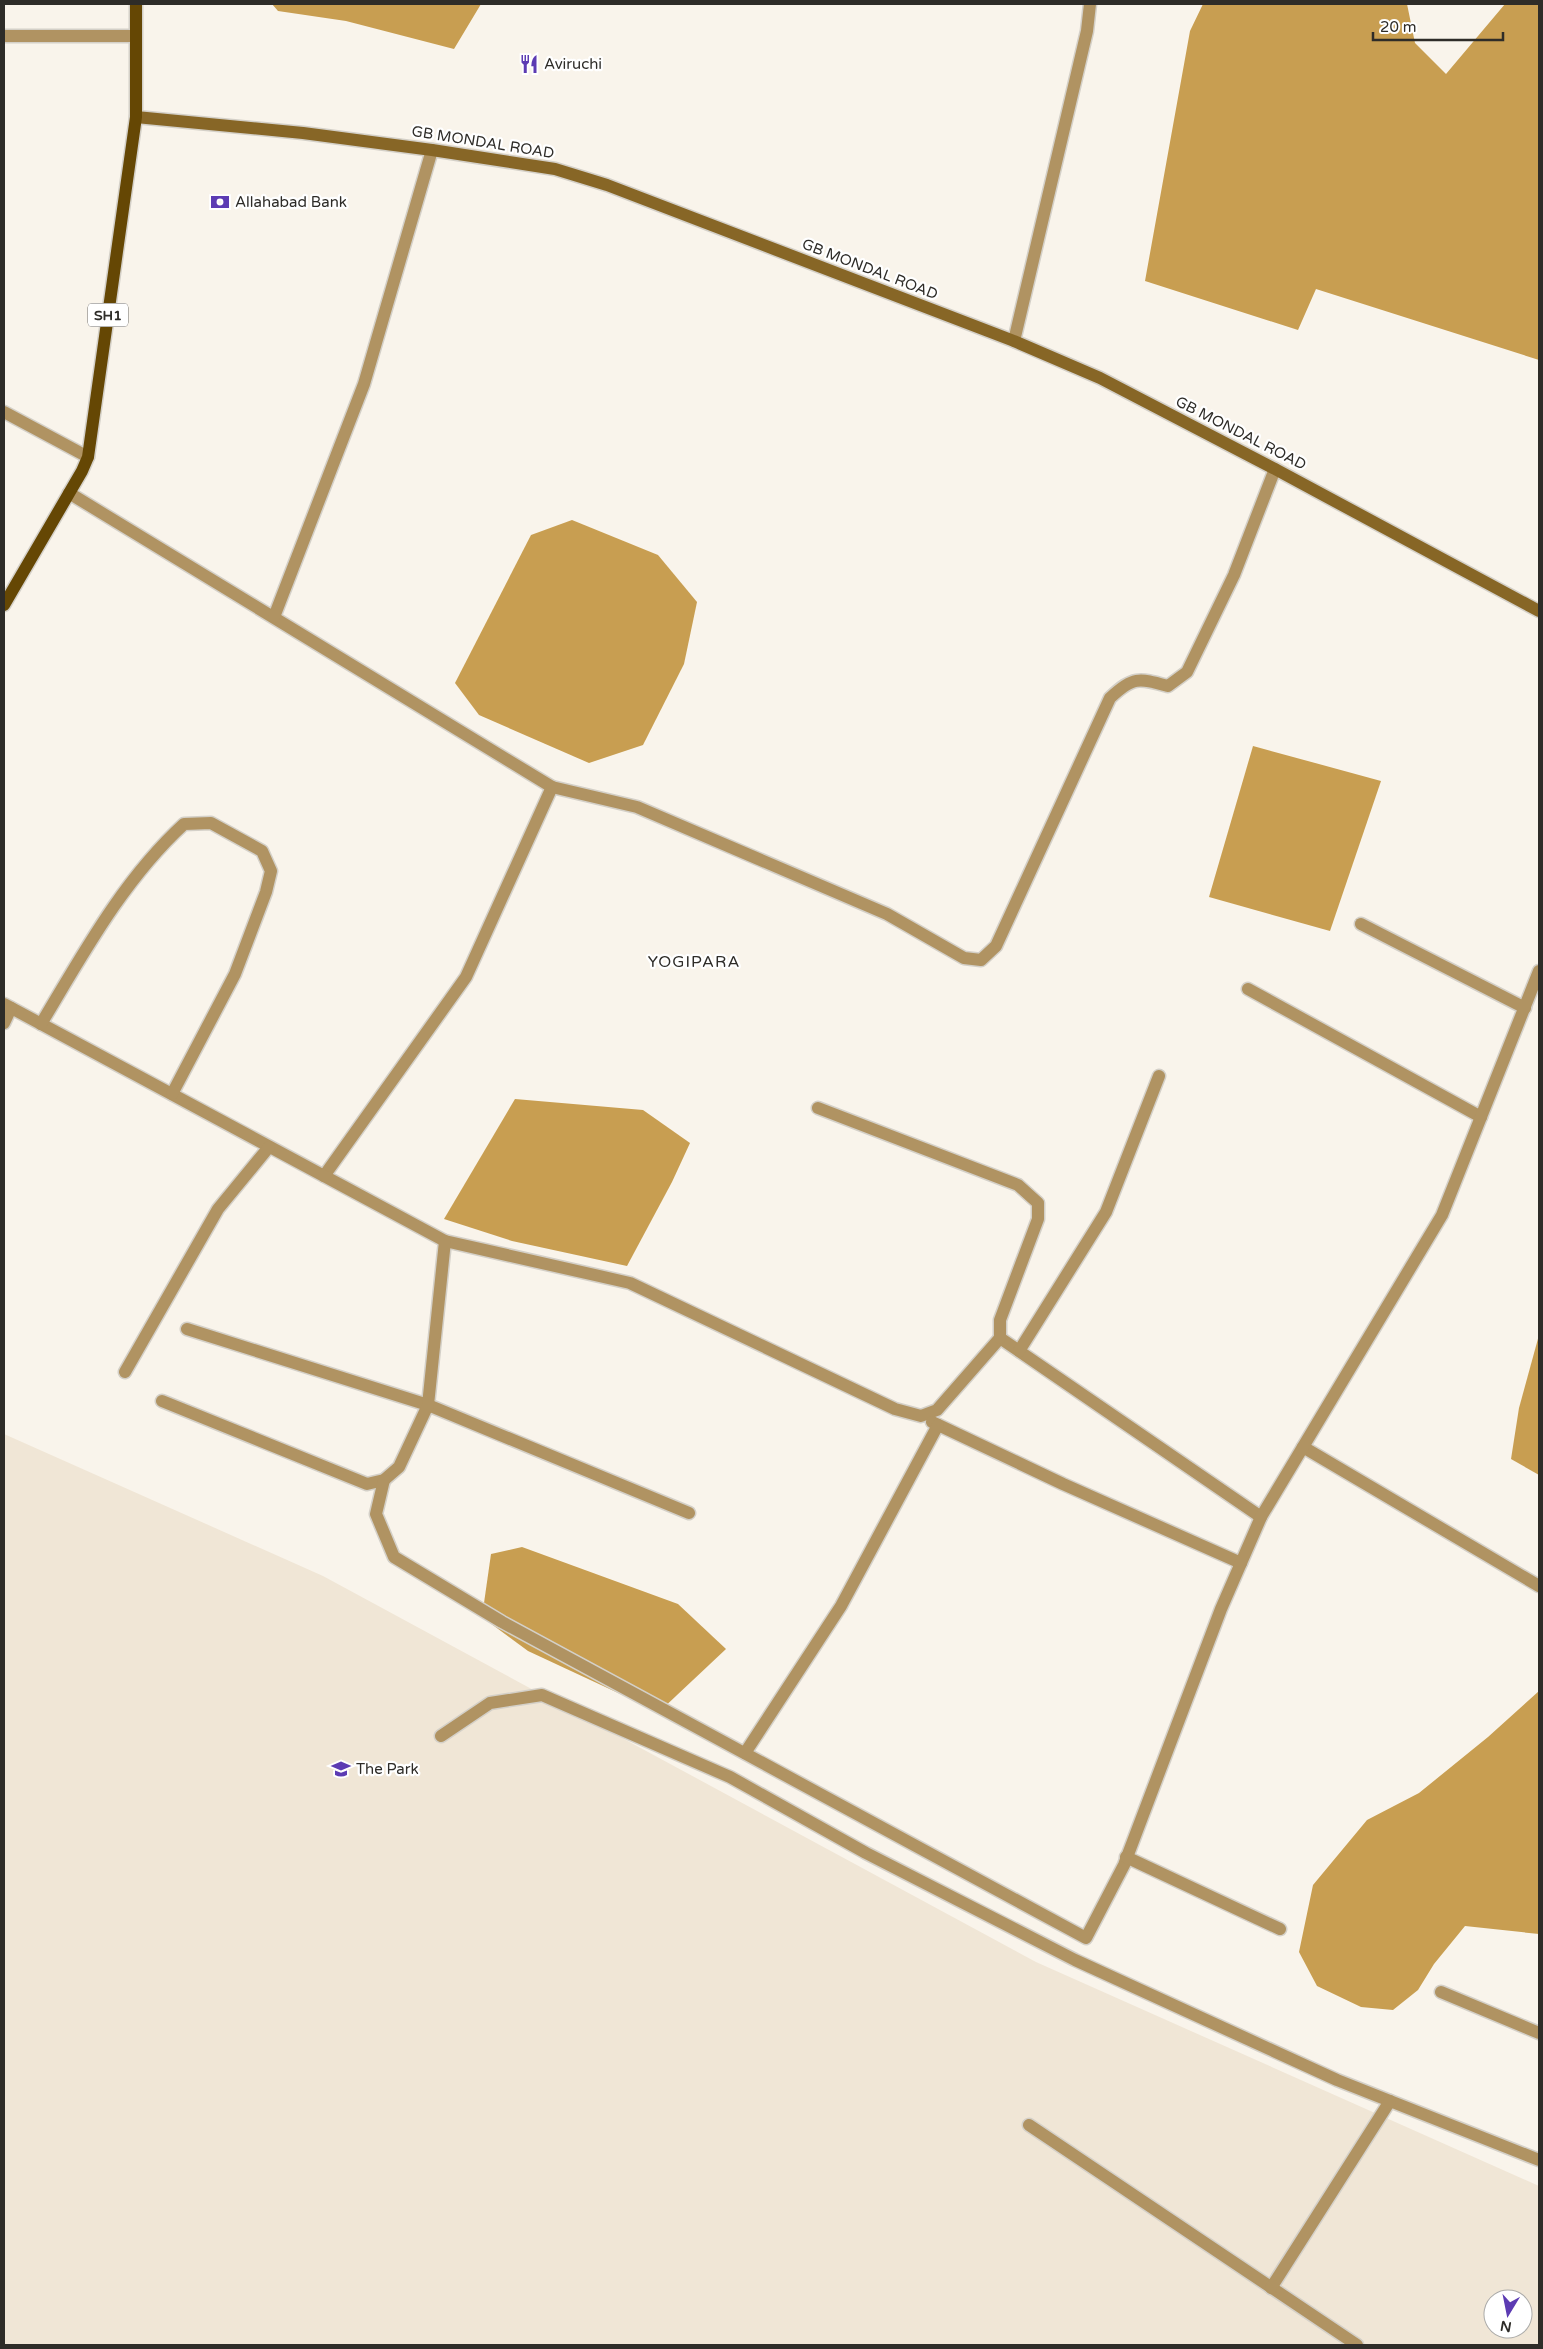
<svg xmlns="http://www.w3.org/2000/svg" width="1543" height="2349" font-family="'Varela Round',sans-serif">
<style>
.built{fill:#f0e6d6;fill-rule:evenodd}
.water{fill:#c89e51}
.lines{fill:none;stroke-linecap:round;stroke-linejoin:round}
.lane-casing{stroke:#d4d0c8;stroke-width:15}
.street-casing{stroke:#d4d0c8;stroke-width:15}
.secondary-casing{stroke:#d4d0c8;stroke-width:15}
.primary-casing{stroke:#d4d0c8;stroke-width:15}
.lane{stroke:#b09362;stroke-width:12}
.street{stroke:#b09362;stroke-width:12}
.secondary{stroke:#876626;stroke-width:12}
.primary{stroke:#654704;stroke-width:12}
.labels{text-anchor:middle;stroke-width:4.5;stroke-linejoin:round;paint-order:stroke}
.shield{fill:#fff;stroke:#6d6b68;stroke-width:1}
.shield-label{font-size:14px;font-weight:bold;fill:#2e2c28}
.poi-label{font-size:15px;fill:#2e2c28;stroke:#fff;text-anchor:start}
.street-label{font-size:15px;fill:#2e2c28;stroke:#fff}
.neighbourhood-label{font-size:16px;letter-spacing:1px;fill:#2e2c28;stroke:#fff}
</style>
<rect width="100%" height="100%" fill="#f9f4eb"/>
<path class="built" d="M4,1434l319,142 713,386 503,224v159h-1535zM1493,2299h30v30h-30z"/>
<g class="water">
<polygon points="272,4 481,4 454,49 346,21 278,11"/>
<polygon points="1203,4 1407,4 1415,43 1446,74 1505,4 1539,4 1539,360 1316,289 1298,330 1145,281 1190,31"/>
<polygon points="572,520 658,555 697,602 684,664 643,745 589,763 479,715 455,683 531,535"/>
<polygon points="1253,746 1381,781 1330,931 1209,897"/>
<polygon points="515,1099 643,1110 690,1143 672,1182 627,1266 512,1241 444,1219"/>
<polygon points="1539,1335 1539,1475 1511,1459 1519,1408"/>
<polygon points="522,1547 678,1604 726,1649 659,1712 528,1651 482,1617 491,1554"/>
<polygon points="1539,1691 1539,1934 1465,1926 1434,1964 1418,1990 1393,2010 1361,2007 1317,1986 1299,1952 1313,1885 1367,1820 1419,1793 1488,1737"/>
</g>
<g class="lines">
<g class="lane-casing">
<g id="lane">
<polyline points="441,1736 490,1703 542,1695 730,1777 866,1853 1075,1960 1337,2080 1539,2160"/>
<polyline points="1029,2125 1357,2345"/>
<polyline points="1271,2288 1390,2101"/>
</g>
</g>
<g class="street-casing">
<g id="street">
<polyline points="4,36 135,36"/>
<polyline points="1014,341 1087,31 1090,4"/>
<polyline points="4,412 88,457"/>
<polyline points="69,493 552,787 466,977 324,1176"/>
<polyline points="274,617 364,384 432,150"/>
<path d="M552,787l85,20 250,107 77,44 17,2 15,-14 114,-248c23,-22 29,-20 58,-12l19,-14 47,-97 41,-106"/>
<polyline points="1361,924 1525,1008"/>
<polyline points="1248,989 1481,1117"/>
<polyline points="4,1004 445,1241 630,1283 895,1409 921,1416 937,1410 1000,1338 1261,1517"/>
<polyline points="4,1023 11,1008"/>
<path d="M41,1024c42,-70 82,-144 143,-200l27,-1 51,28 9,20 -5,21 -31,82 -63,120"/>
<polyline points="818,1108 1018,1185 1038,1203 1038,1219 1000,1320 1000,1338"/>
<polyline points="187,1329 428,1405 689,1513"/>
<polyline points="1019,1351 1106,1212 1159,1076"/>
<polyline points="125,1372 218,1209 269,1147"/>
<polyline points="162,1401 367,1484 384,1480 399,1467 428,1405 445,1241"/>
<polyline points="932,1422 1063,1484 1241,1563"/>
<polyline points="1303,1447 1539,1586"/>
<polyline points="384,1480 376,1514 394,1557 502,1622 1086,1938 1124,1865 1221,1609 1261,1517 1442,1215 1539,971"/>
<polyline points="745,1753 841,1606 938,1425"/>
<polyline points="1126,1857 1280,1929"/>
<polyline points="1441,1992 1539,2033"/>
</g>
</g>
<g class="secondary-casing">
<polyline id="secondary" points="136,117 303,133 432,150 555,169 607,185 1014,341 1100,378 1275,469 1539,611"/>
</g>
<g class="primary-casing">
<polyline id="primary" points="4,605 82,471 88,457 136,117 136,4"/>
</g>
<use href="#lane" class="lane"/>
<use href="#street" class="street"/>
<use href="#secondary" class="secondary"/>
<use href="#primary" class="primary"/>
</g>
<defs>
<g id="restaurant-bare" transform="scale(1.5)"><path d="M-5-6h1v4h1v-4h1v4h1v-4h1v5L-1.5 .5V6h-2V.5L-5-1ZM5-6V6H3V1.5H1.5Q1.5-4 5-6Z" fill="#5c3bb3" stroke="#fff" stroke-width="2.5" paint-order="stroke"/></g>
<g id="bank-bare" transform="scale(1.5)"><path d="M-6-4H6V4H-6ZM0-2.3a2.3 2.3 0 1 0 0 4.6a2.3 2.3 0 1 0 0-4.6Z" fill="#5c3bb3" stroke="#fff" stroke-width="2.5" paint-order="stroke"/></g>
<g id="university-bare" transform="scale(1.5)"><path d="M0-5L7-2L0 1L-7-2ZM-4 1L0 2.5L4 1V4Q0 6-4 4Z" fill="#5c3bb3" stroke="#fff" stroke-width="2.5" paint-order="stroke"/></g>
</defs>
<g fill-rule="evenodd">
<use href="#restaurant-bare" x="529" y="64"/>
<use href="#bank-bare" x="220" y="202"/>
<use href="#university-bare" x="341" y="1769"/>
</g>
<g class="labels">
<rect class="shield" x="88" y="303.5" width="40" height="23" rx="4"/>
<g class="shield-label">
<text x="108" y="320">SH1</text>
</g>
<g class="poi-label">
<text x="544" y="69">Aviruchi</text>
<text x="235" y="207">Allahabad Bank</text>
<text x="356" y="1774">The Park</text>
</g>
<g class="street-label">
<text transform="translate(483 142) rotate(9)" y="5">GB MONDAL ROAD</text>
<text transform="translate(870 269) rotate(21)" y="5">GB MONDAL ROAD</text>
<text transform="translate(1241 433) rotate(27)" y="5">GB MONDAL ROAD</text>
</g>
<g class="neighbourhood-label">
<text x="694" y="967">YOGIPARA</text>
</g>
</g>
<rect width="1543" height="2349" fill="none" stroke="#2e2c28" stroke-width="10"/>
<g transform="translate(1508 2314) rotate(190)"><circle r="24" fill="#ffffff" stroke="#ababa9"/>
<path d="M0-4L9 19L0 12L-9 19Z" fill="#5c3bb3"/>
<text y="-8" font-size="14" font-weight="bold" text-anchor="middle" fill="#2e2c28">N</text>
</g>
<path d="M1373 32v8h130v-8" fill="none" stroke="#2e2c28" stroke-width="2.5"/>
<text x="1380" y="32" font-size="15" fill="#2e2c28" stroke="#ffffff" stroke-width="4" paint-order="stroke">20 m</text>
</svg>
